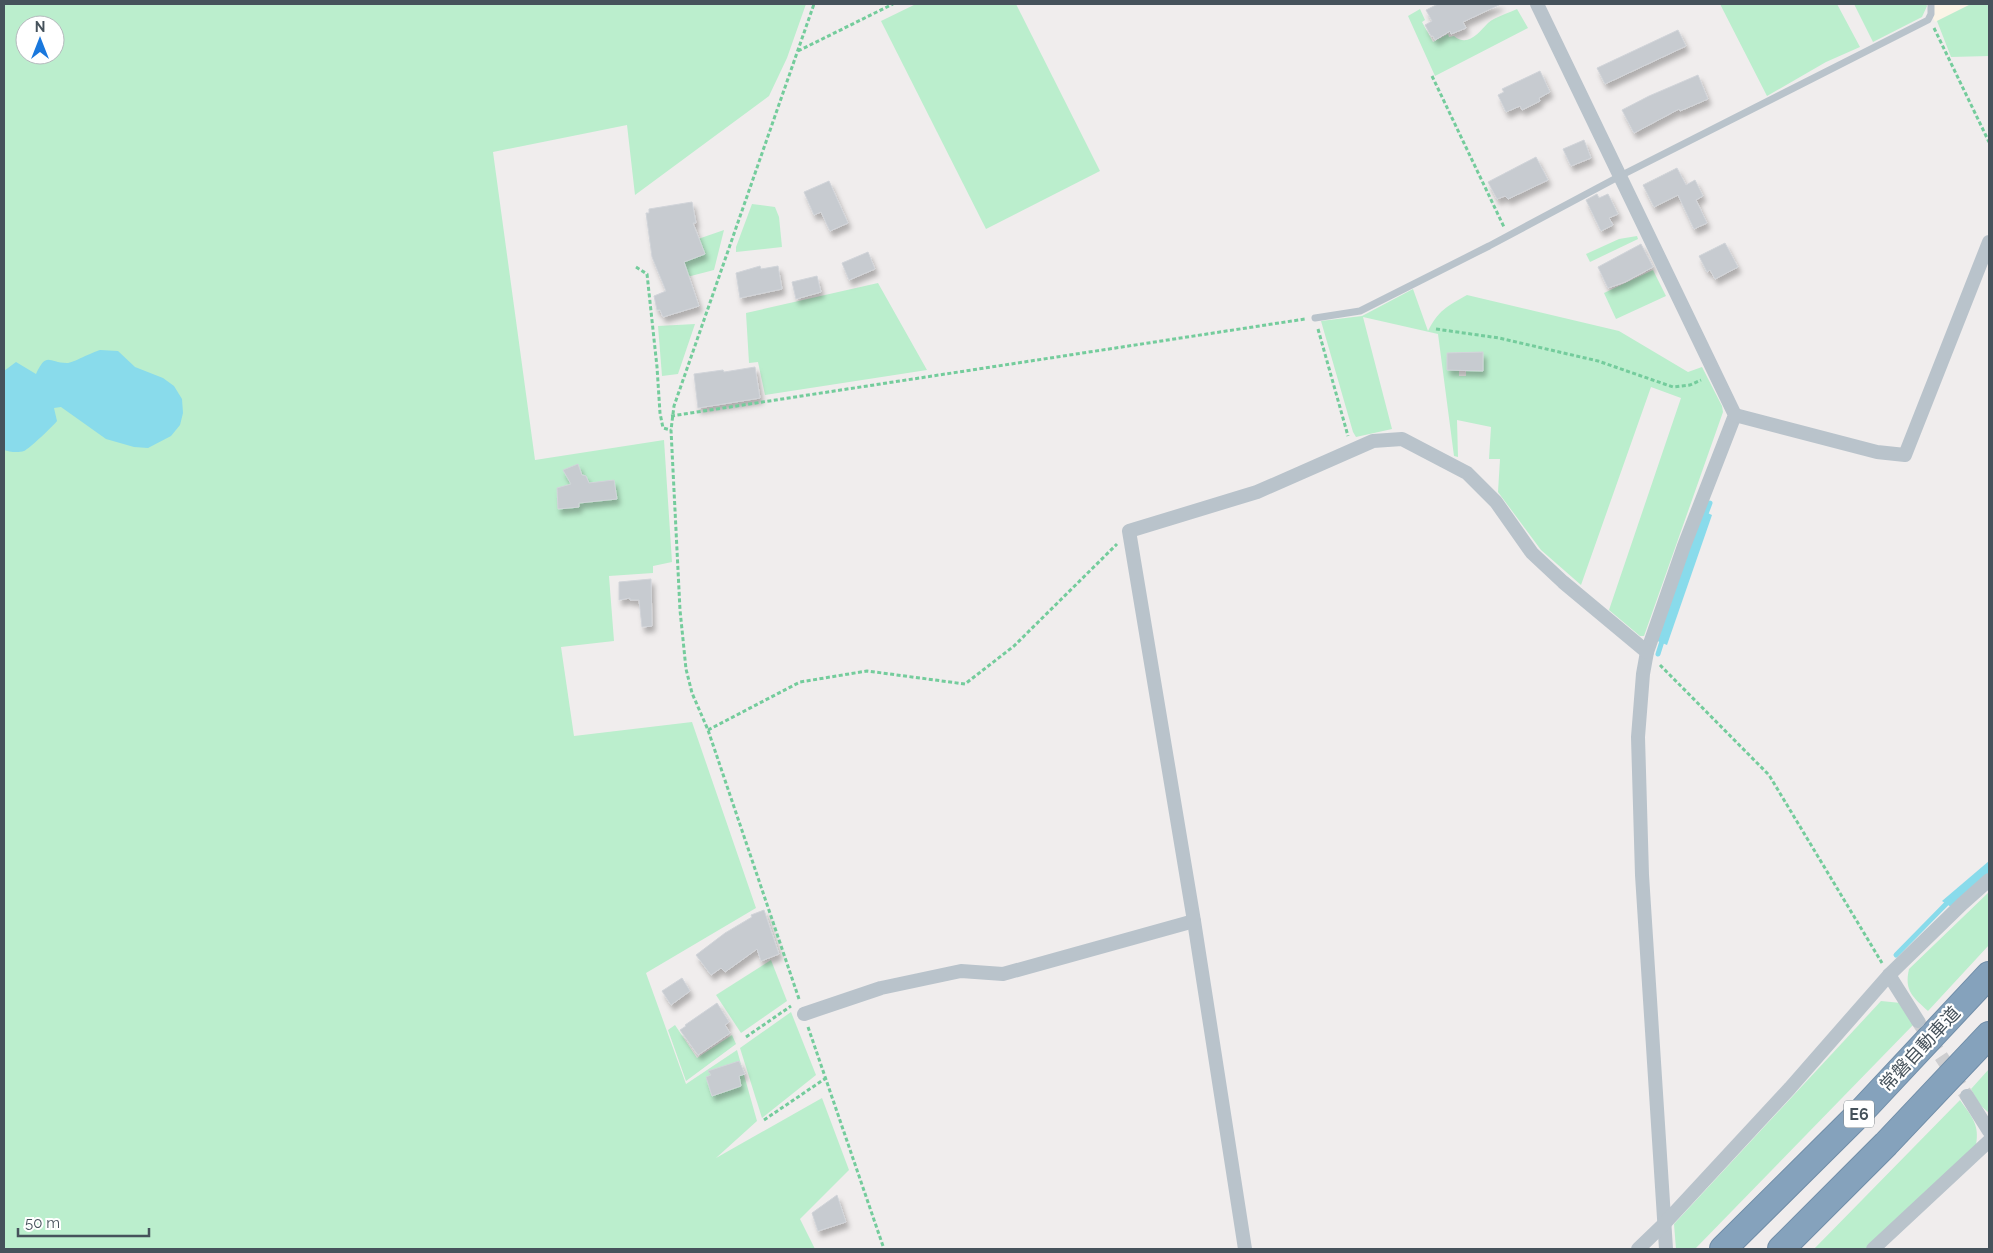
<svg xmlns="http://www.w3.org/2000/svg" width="1993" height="1253" font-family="Raleway,'Noto Sans JP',sans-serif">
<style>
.commercial{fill:#fbf4e6}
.green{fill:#bbeecd;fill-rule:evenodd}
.water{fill:#89dbeb}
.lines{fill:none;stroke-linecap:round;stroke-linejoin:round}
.stream{stroke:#89dbeb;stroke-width:5}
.building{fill:#c7cbd0;stroke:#d1d4d9;filter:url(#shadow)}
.street-tunnel{stroke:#ceced0;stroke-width:14;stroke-dasharray:14 7;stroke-linecap:butt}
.highway-casing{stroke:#708da8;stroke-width:28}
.path{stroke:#74cc9c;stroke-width:3;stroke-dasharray:4 2.5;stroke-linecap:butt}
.lane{stroke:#b9c3cb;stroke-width:7}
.street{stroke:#b9c3cb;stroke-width:14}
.highway{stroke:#85a2bc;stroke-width:26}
.labels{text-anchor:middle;stroke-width:4.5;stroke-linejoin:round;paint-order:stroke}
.shield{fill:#fff;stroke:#7e868c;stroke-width:1}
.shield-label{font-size:16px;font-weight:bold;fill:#46525b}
.street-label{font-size:18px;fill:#46525b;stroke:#fff}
</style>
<defs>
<filter id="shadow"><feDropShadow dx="3" dy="5.5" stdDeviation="2.5" flood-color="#0004"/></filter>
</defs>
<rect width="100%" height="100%" fill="#f0eded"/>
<polygon class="commercial" points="1926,4 1971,4 1935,22"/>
<g class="green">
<path d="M4,4h802l-19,54 -18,38 -134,99 -8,-70 -134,27 42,308 129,-20 8,122 -19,4v7l-44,3 5,65 -53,6 13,89 118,-14 64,186 -110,65 40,111 51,-34 20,71 -41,37 106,-60 27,72 -49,49 15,30h-811zM25,25h30v30h-30z"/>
<polygon points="916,4 1016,4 1100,171 986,229 881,21"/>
<polygon points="1720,4 1837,4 1860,47 1826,62 1767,96"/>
<polygon points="1854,4 1926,4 1927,6 1922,17 1873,42"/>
<polygon points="1971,4 1989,4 1989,56 1951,57 1937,21"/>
<path d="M1420,9l5,11 -3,2 11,20 15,-8 1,3 5,-1c14,12 25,-4 34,-13 7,-6 21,-10 29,-14l11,19 -93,48 -27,-60z"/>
<polygon points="752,204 775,207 779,217 782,247 736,252 736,247"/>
<polygon points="724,230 714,270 687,277 675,247"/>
<polygon points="1637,236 1638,239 1590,262 1586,254 1619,239"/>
<polygon points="1653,270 1666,296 1616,319 1604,293"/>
<polygon points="878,283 927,370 765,395 758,362 749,363 746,313"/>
<path d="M1413,289l15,42c10,-20 19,-25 39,-36l152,36 69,41 14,-5 20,39 1,6 -79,224h-4l-31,-26 72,-212 -30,-11 -70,198 -40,-35 -43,-58 2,-33h-11l2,-32 -34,-7 1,37 -4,-1 -16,-122 -75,-17 29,112 -36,8 -3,-5 -32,-111 41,-5zM1483,352v19h-17v5h-7v-6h-12v-17z"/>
<polygon points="695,324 678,374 662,376 658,326"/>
<path d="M1989,892v53l-61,66c-15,-14 -24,-20 -19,-42z"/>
<polygon points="771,960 787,1001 741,1033 716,995"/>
<polygon points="1881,1001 1901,1003 1914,1024 1695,1249 1676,1249 1674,1224"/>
<polygon points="791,1012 816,1075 762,1118 740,1048"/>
<polygon points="675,1025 697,1058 732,1035 736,1044 686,1081 668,1030"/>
<polygon points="1989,1069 1989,1113 1980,1105 1971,1089"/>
<path d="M1960,1100c11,16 20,24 16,45l-108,104h-54z"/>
</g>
<g class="water">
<path d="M100,350l18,1 17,16 28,11 11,8 8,13 1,14 -3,12 -9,11 -23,12 -14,-1 -28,-8 -45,-32 -7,1 3,13c-4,5 -28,28 -33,30 -6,2 -15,1 -20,-1v-79l12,-9 20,12c11,-23 12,-11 31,-11 6,0 25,-11 33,-13z"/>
<polygon points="1701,510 1712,515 1667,645 1655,640"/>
<polygon points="1989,861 1989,874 1951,907 1942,901"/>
</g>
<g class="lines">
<g class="stream">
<polyline points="1704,519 1710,503"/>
<polyline points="1658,654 1663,638"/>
<polyline points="1896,955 1950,900"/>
</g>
</g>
<g class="building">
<polygon points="1438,4 1501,4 1463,22 1466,28 1451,34 1450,31 1435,40 1433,36 1431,36 1425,25 1432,21 1426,10"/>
<polygon points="1678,30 1686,46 1605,84 1597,68"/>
<polygon points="1540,71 1550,92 1539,98 1540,101 1522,110 1520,106 1506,112 1498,95 1504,92 1502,89"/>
<polygon points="1698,75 1708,99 1680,111 1679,109 1634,133 1622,110 1649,96"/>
<polygon points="1584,140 1591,158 1571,166 1563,149"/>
<polygon points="1536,157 1548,180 1508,199 1505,196 1497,199 1488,182"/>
<polygon points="1677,168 1686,185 1695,180 1703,196 1696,200 1707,223 1694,229 1678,195 1654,207 1643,185"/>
<polygon points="829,181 848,223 830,231 821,212 814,215 804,192"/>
<polygon points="1597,194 1599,198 1608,194 1618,214 1609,218 1613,225 1601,231 1586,200"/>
<polygon points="692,202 696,223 693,223 705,254 684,262 699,306 663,317 660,310 657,310 654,296 666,291 652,257 646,213 649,213 649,209"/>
<polygon points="1725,243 1738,267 1715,279 1710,270 1707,272 1699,256"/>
<polygon points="1641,244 1653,267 1625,282 1608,288 1598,267"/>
<polygon points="868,252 875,269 849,280 842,263"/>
<polygon points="760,266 761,269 778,266 782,289 740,298 736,273"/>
<polygon points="817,276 821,292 796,299 792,282"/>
<polygon points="1483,352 1483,371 1447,370 1447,353"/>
<polygon points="755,367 760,398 698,408 694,374 723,370 724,372"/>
<polygon points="578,464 582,475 586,476 589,483 614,480 617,499 579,503 579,507 558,509 557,488 571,484 563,470"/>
<polygon points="651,579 652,626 642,627 639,600 630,600 630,598 619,600 619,582"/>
<polygon points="764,910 779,954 761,961 757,949 725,972 721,968 711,975 696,955 725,933 752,917 751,915"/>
<polygon points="682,978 690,991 671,1005 662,991"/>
<polygon points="717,1003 729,1022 725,1025 730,1033 698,1055 680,1030 686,1026 685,1025"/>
<polygon points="739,1061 745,1074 739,1076 741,1086 712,1096 706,1077 711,1075 708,1071"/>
<polygon points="837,1195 846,1222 818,1231 812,1213"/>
</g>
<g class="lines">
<polyline class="street-tunnel" points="1918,1021 1967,1096"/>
<g class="highway-casing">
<g id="highway">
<polyline points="1723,1249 1858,1115 1989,975"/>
<polyline points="1781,1249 1886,1144 1989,1035"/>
</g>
</g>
<g class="path">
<polyline points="1934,28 1989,142"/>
<polyline points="798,51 893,4"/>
<polyline points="1432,76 1504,227"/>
<polyline points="636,267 647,274 657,367 660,413 663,428 671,430"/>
<polyline points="1318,329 1348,436"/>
<polyline points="1436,329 1499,338 1598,361 1673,387 1690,385 1701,380"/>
<polyline points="671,416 1305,319"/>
<polyline points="1660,665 1769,775 1882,963"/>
<polyline points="708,730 800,682 867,671 965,684 1014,646 1117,544"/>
<polyline points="799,999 708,730 692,693 686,669 680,610 671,430 674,406 814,4"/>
<polyline points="808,1027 884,1249"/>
<polyline points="746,1037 791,1006"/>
<polyline points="764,1120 826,1078"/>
</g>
<polyline class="lane" points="1315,318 1360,311 1489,246 1620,176 1928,20 1931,14 1931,4"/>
<g class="street">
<polyline points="1537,4 1735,415 1684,546 1647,652 1643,674 1638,737 1642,875 1666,1249"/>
<polyline points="1735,415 1877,452 1905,455 1989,242"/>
<polyline points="1889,975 1918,1021"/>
<polyline points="804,1014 881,988 961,971 1003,974 1194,921"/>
<polyline points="1967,1096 1989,1131"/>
<polyline points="1245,1249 1194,921 1129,531 1257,492 1373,441 1402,439 1467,473 1496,502 1532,553 1563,582 1647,652"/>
<polyline points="1638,1249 1664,1224 1790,1088 1889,975 1962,904 1989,880"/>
<polyline points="1873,1249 1989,1141"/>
</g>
<use href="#highway" class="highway"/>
</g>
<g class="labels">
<rect class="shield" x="1844" y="1100.5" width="30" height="27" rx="4"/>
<g class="shield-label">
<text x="1859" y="1120">E6</text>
</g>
<g class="street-label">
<text transform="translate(1920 1049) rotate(-47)" y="6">常磐自動車道</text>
</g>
</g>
<rect width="1993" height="1253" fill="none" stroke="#46525b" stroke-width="10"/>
<g transform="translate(40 40)"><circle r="24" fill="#ffffff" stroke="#b5babd"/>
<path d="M0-4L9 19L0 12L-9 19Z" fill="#1a78dd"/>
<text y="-8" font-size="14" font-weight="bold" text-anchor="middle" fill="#46525b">N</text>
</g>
<path d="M18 1228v8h131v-8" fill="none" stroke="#46525b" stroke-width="2.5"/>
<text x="25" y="1228" font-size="15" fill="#46525b" stroke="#ffffff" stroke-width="4" paint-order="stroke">50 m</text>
</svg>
